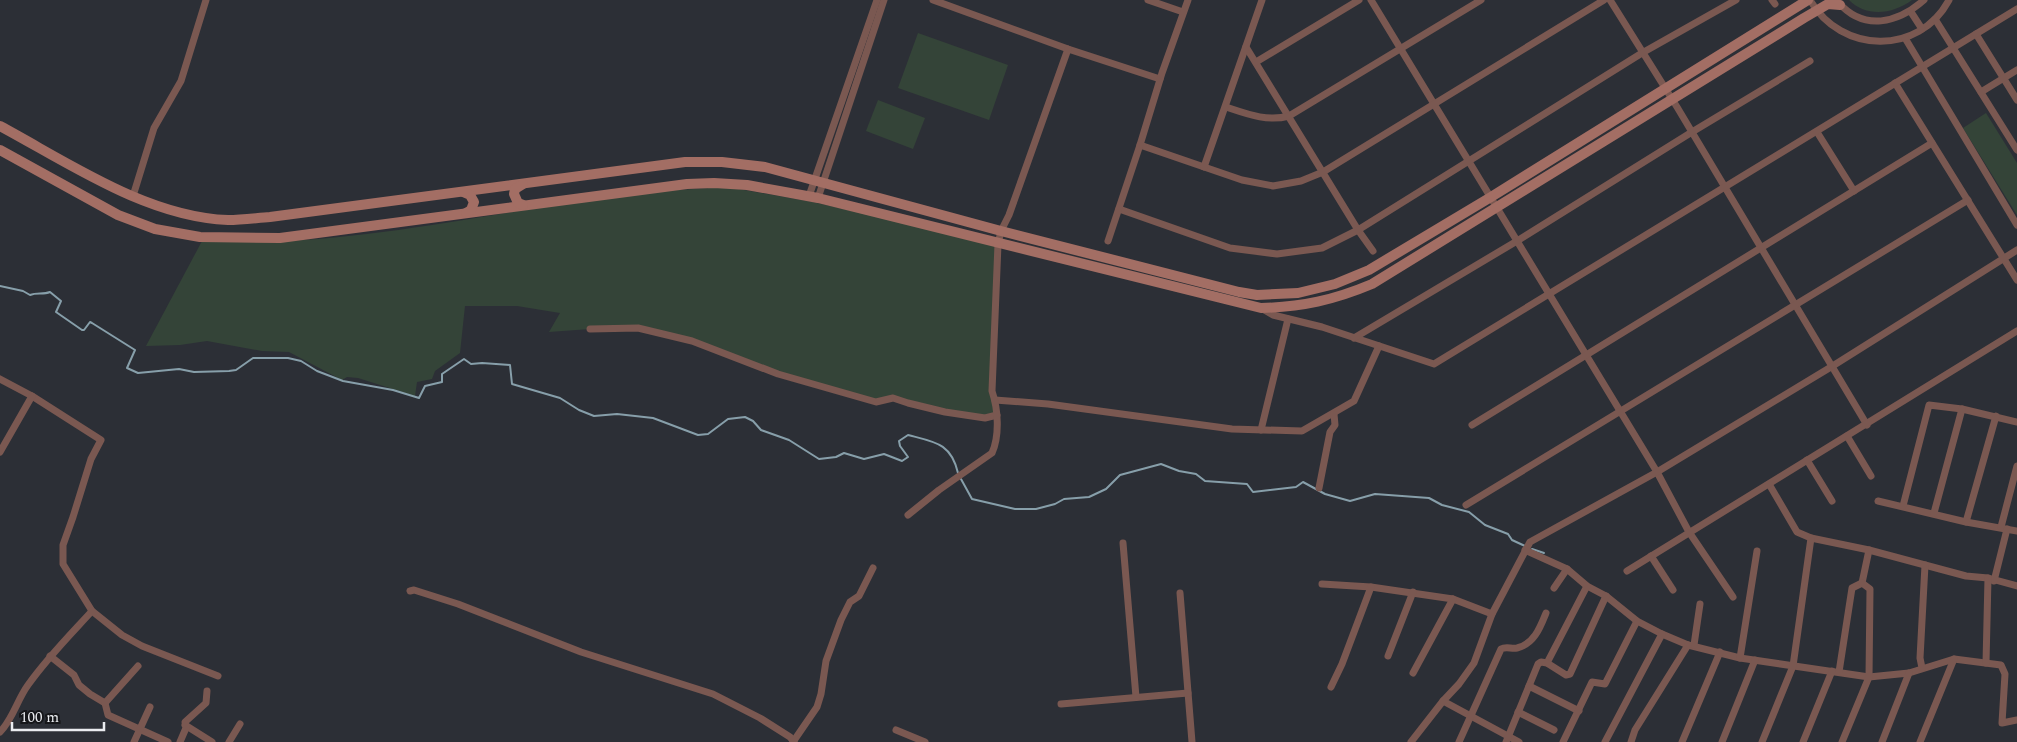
<svg xmlns="http://www.w3.org/2000/svg" width="2017" height="742" font-family="Spectral,serif">
<style>
.green{fill:#344438}
.lines{fill:none;stroke-linecap:round;stroke-linejoin:round}
.stream{stroke:#879faa;stroke-width:2}
.street{stroke:#7a5851;stroke-width:7}
.secondary{stroke:#a36e64;stroke-width:10}
</style>
<rect width="100%" height="100%" fill="#2c2f36"/>
<g class="green">
<path d="M1849,0h63c-19,14 -45,18 -63,0z"/>
<polygon points="918,33 1008,65 989,120 898,88"/>
<polygon points="878,100 925,118 913,149 866,131"/>
<polygon points="1986,113 2017,163 2017,215 1963,128"/>
<path d="M727,187l86,15 185,42 -6,147 5,24 -12,3 -92,-20 -17,4 -98,-28 -43,-18 -97,-28 -48,1 -41,3 11,-19 -43,-7h-52l-5,47 -25,18 -3,8 -15,3 -2,14 -57,-18 -11,-1 -5,3 -53,-28 -27,-1 -55,-10 -27,4 -34,1 56,-105c148,8 289,-30 435,-48 30,-3 60,-4 90,-6z"/>
</g>
<g class="lines">
<g class="stream">
<path d="M0,286l23,5 7,4c7,-3 13,0 20,-3l11,9 -5,11 26,18h2l6,-8 2,1 43,27 -8,18 11,5 41,-4 15,3 35,-1 7,-1 17,-12h35l13,3 16,10 26,10 50,9 26,8 6,-12 17,-4v-8l22,-15 7,5 11,-1 28,2 2,19 48,14 19,12 15,6 23,-2 36,4 45,17 10,-1 20,-15 17,-2 8,4 8,9 28,10 30,19 17,-2 8,-4 20,6 20,-5 18,7 6,-4 -8,-11 -1,-5 9,-6c27,7 43,8 50,38"/>
<polyline points="961,479 972,499 1015,509 1036,509 1055,504 1064,499 1089,497 1106,489 1120,475 1161,464 1179,471 1196,474 1205,481 1247,484 1253,492 1296,487 1303,482 1325,494 1350,501 1375,494 1429,498 1442,505 1469,512 1485,525 1508,534 1512,540 1525,546"/>
<polyline points="1532,549 1544,553"/>
</g>
<g class="street">
<polyline points="933,0 1068,49 1160,79"/>
<polyline points="1148,0 1183,12"/>
<polyline points="1371,0 1657,472 1689,532 1733,597"/>
<polyline points="1610,0 1677,107 1867,425"/>
<polyline points="1772,0 1775,4"/>
<path d="M1810,0c31,54 109,56 139,0"/>
<path d="M1838,2c26,30 60,21 86,-2"/>
<polyline points="1911,12 1922,29"/>
<polyline points="1935,19 2017,150"/>
<polyline points="1976,34 2017,100"/>
<polyline points="1905,38 2017,225"/>
<polyline points="1246,47 1358,230 1373,251"/>
<polyline points="1256,62 1359,0"/>
<polyline points="1895,83 2017,280"/>
<polyline points="1981,92 2017,70"/>
<path d="M1226,107c21,7 41,15 63,9l192,-116"/>
<polyline points="1817,132 1854,191"/>
<polyline points="1140,145 1242,180 1273,186 1301,181 1323,172 1604,0"/>
<polyline points="1204,167 1262,0"/>
<polyline points="133,196 154,128 181,81 206,0"/>
<polyline points="809,196 877,0"/>
<polyline points="818,198 884,0"/>
<polyline points="1119,209 1230,248 1277,254 1322,248 1358,230 1642,53 1736,0"/>
<polyline points="1108,241 1140,145 1162,73 1188,0"/>
<polyline points="1261,308 1273,315 1322,327 1434,364 2017,9"/>
<polyline points="590,329 638,328 692,341 778,374 876,402 893,398 908,403 945,412 985,418 997,415"/>
<polyline points="1354,338 1517,241 1692,132 1810,61"/>
<polyline points="0,379 32,396 101,440 91,459 73,517 63,545 63,564 92,611 122,635 142,646 218,676"/>
<polyline points="995,400 1048,404 1232,429 1302,431 1354,401 1379,346"/>
<polyline points="1472,425 1932,143"/>
<polyline points="1261,430 1288,319"/>
<polyline points="1847,436 1871,476"/>
<polyline points="0,452 32,396"/>
<polyline points="1807,460 1832,501"/>
<polyline points="1769,484 1797,532 1811,538 1869,550 1966,576 1988,578 2017,586"/>
<polyline points="1319,488 1330,432 1335,425 1334,414"/>
<polyline points="1878,501 1966,522 2017,531"/>
<polyline points="1466,505 1968,200"/>
<polyline points="1903,506 1929,405 1962,409 2017,422"/>
<polyline points="1934,513 1962,409"/>
<path d="M908,515l31,-25 53,-37c8,-18 6,-44 0,-62l6,-147 3,-13 8,-16 59,-166"/>
<polyline points="1966,522 1996,416"/>
<polyline points="2001,527 2017,466"/>
<polyline points="1123,543 1136,697"/>
<polyline points="1525,550 1567,569 1587,586 1606,596 1637,621 1662,634 1688,645 1740,658 1869,677 1909,673 1954,659 2001,665 2005,674 2002,723 2017,720"/>
<polyline points="1651,556 1673,590"/>
<polyline points="1627,571 2017,331"/>
<polyline points="1994,581 2007,529"/>
<polyline points="1322,584 1371,587 1453,599 1492,614"/>
<polyline points="1554,588 1567,569"/>
<polyline points="410,591 414,590 458,604 581,652 713,694 760,718 790,737 794,742"/>
<polyline points="1180,593 1192,742"/>
<polyline points="1694,645 1700,604"/>
<polyline points="50,656 74,675 79,685 90,694 105,703"/>
<polyline points="1388,656 1413,592"/>
<polyline points="1740,658 1757,551"/>
<polyline points="1547,663 1587,586"/>
<polyline points="1986,663 1988,578"/>
<polyline points="1922,668 1920,658 1925,565"/>
<polyline points="1839,672 1852,588 1862,583 1869,550"/>
<polyline points="1413,673 1453,599"/>
<polyline points="1529,686 1538,664 1541,662 1547,663 1566,675 1570,674 1606,596"/>
<polyline points="1331,687 1342,664 1371,587"/>
<polyline points="1443,701 1519,742"/>
<polyline points="105,703 108,715 168,742"/>
<polyline points="105,703 138,666"/>
<polyline points="1061,704 1188,693"/>
<polyline points="1518,712 1554,730"/>
<polyline points="185,725 212,742"/>
<polyline points="896,730 925,742"/>
<path d="M0,732c13,-13 17,-32 28,-47 19,-27 42,-50 64,-74"/>
<polyline points="134,742 150,707"/>
<polyline points="180,742 186,728 185,722 206,703 207,691"/>
<polyline points="229,742 240,724"/>
<polyline points="793,742 817,707 821,694 826,661 841,620 850,602 859,596 873,568"/>
<polyline points="1411,742 1443,701 1459,684 1474,663 1492,614 1530,542 1657,472 1831,367 2017,250"/>
<path d="M1459,742l42,-93c5,-3 10,0 16,-1 17,-4 23,-20 29,-35"/>
<polyline points="1506,742 1529,686 1579,711"/>
<polyline points="1563,742 1592,682 1605,684 1637,621"/>
<polyline points="1605,742 1662,634"/>
<polyline points="1631,742 1635,730 1688,645"/>
<polyline points="1682,742 1720,652"/>
<polyline points="1722,742 1755,660"/>
<polyline points="1762,742 1793,666 1811,538"/>
<polyline points="1803,742 1832,671"/>
<polyline points="1842,742 1869,677 1870,589 1862,583"/>
<polyline points="1882,742 1909,673"/>
<polyline points="1920,742 1954,659"/>
</g>
<g class="secondary">
<path d="M0,126c69,37 147,91 228,94 14,0 28,-2 42,-3l415,-55h37l43,5 236,64 238,61 18,3 41,-2 37,-9 34,-14 122,-73 317,-197"/>
<path d="M0,150l118,65 37,14 45,8 80,1 407,-54 27,-1 33,2 71,13 443,110c41,-1 73,-8 111,-24l432,-266 24,-14 12,1"/>
<polyline points="463,192 470,195 474,202 471,210 466,213"/>
<polyline points="523,205 518,203 514,194 515,189 523,184"/>
</g>
</g>
<path d="M12 722v8h92v-8" fill="none" stroke="#eaecf0" stroke-width="2.5"/>
<text x="20" y="722" font-size="15" fill="#eaecf0" stroke="#16171a" stroke-width="4" paint-order="stroke">100 m</text>
</svg>
